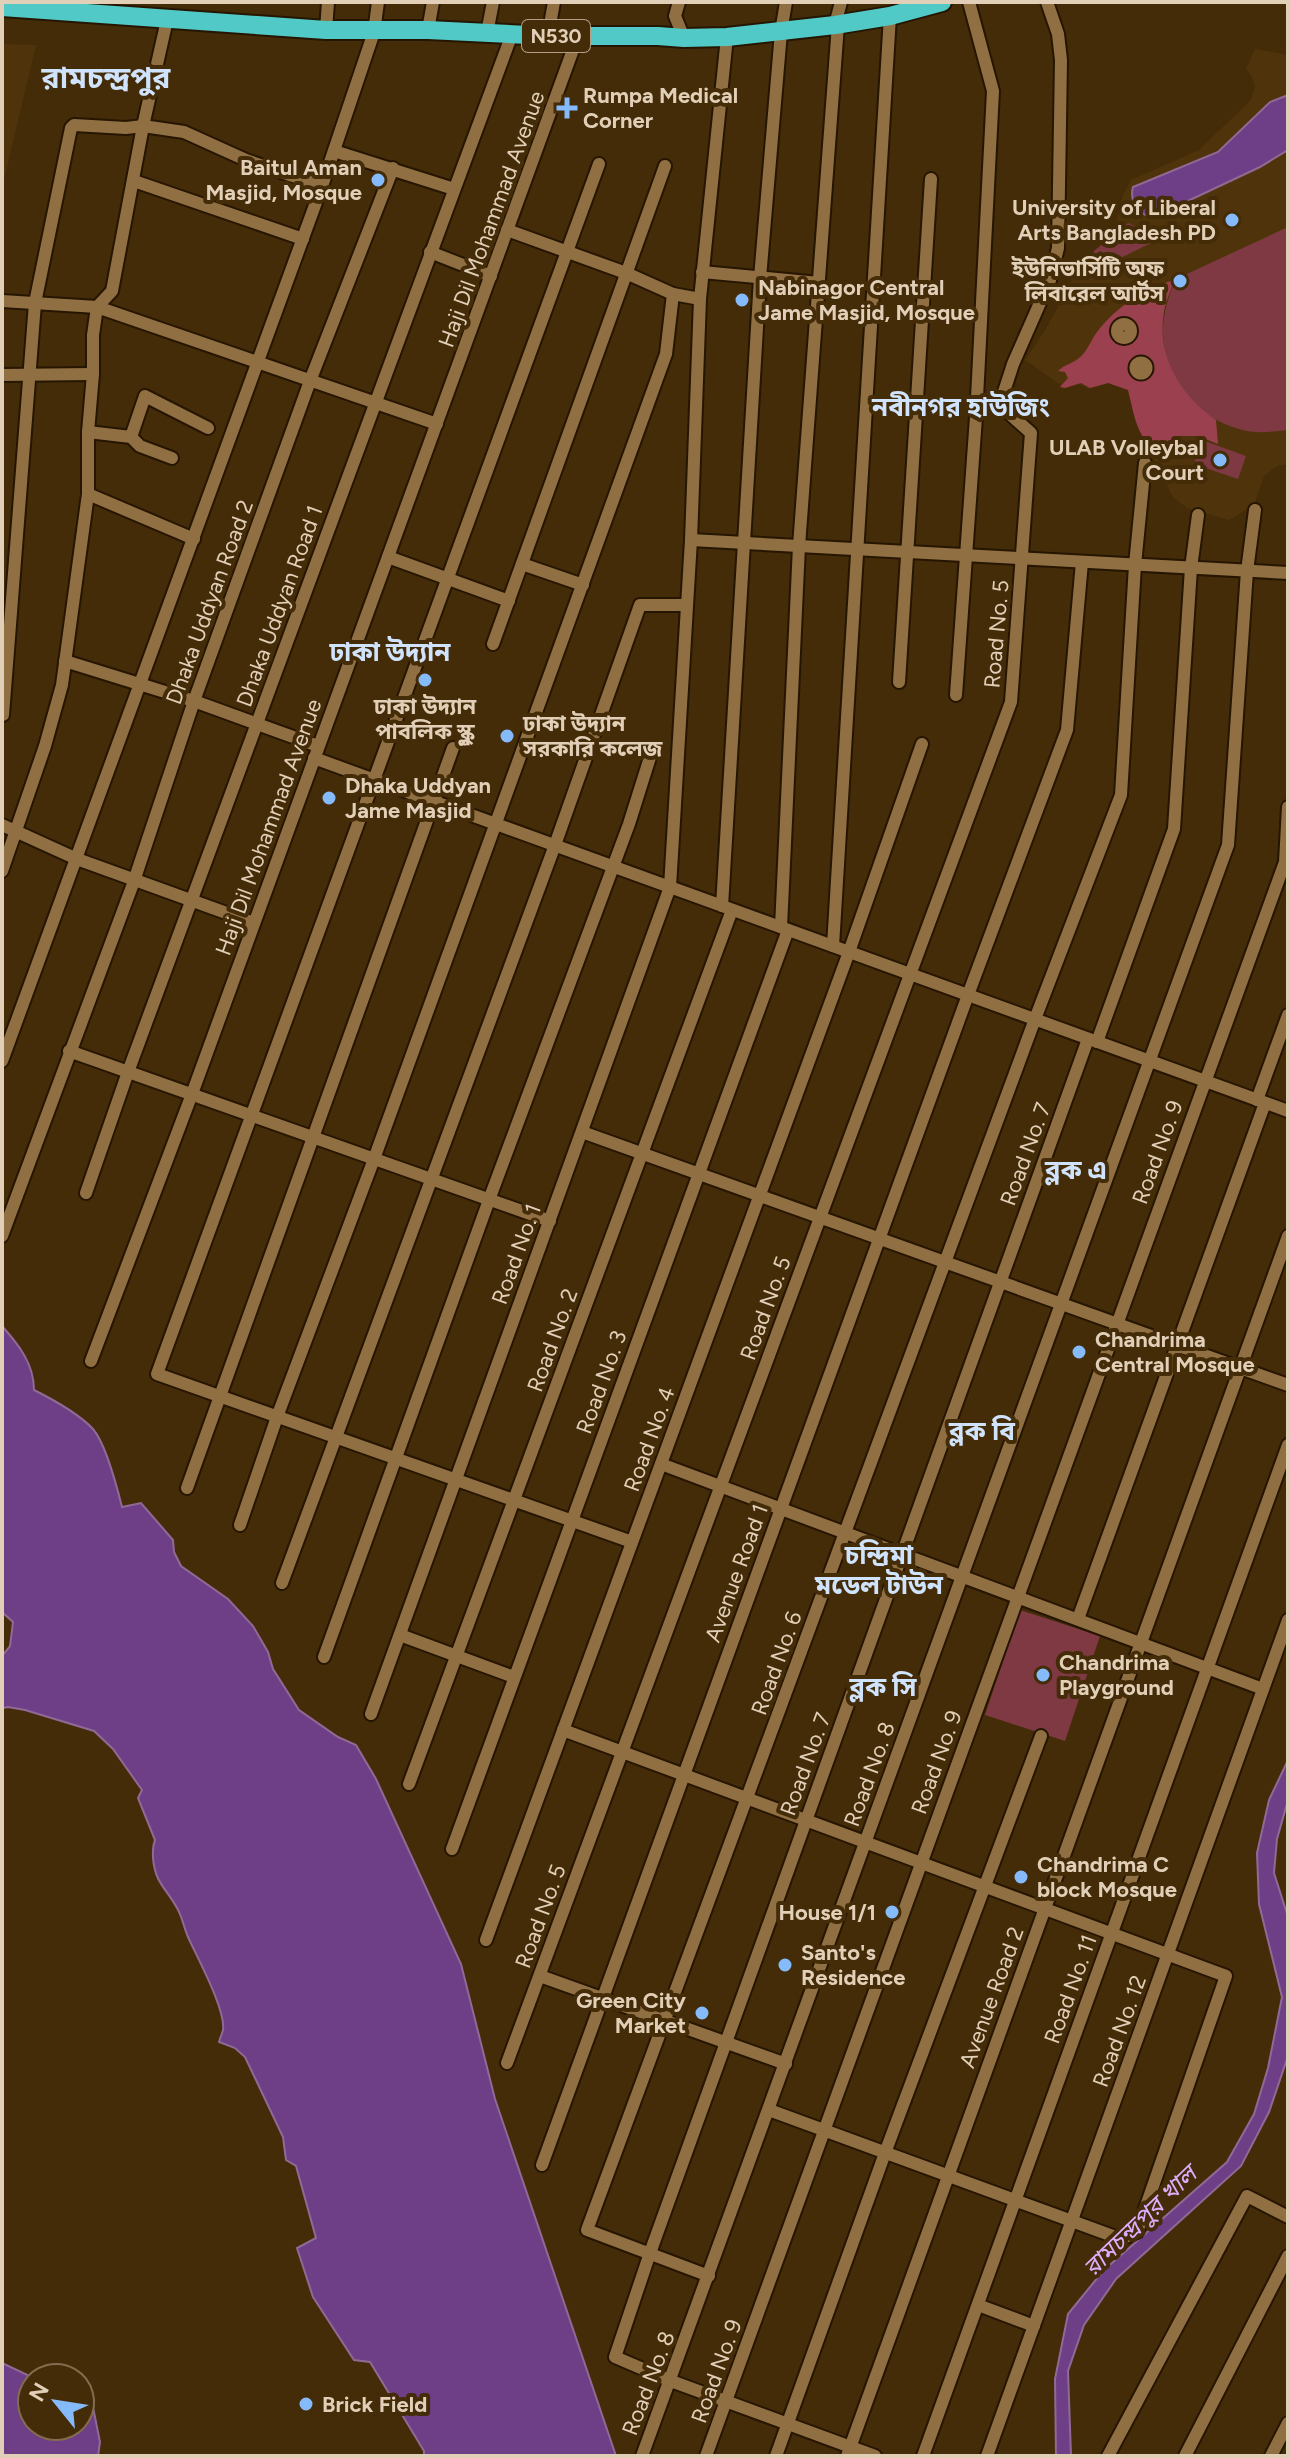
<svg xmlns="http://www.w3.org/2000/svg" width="1290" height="2458" font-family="Figtree,'Noto Sans Bengali',sans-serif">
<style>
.built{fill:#4f340b}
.green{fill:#7e3943}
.forest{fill:#9b404e}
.water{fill:#6e3e86;stroke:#906a95;stroke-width:2}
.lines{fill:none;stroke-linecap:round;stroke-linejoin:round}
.minor-casing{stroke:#261601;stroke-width:16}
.highway-casing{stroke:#261601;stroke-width:22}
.minor{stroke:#906f43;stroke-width:12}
.highway{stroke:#51c9c7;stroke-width:18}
.poi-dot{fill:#85bbfb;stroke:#442c09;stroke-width:3}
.labels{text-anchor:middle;stroke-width:8;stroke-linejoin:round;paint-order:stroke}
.shield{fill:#442c09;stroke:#b29e84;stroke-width:2}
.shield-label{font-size:20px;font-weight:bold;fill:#e1cfb8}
.poi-label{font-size:22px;font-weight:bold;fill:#e1cfb8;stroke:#442c09;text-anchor:start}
.street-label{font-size:22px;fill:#e1cfb8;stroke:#442c09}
.water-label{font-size:24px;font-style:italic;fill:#e0adfd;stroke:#442c09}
.quarter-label{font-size:26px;font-weight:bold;fill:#cfe3fc;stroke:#442c09}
.district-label{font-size:30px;font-weight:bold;fill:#cfe3fc;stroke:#442c09}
</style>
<rect width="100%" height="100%" fill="#442c09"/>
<g class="built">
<polygon points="2,44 36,45 2,188"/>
<polygon points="1255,49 1288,55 1288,465 1279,465 1264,476 1254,505 1229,520 1187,508 1173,497 1136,423 1128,390 1108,383 1089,389 1078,384 1065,388 1025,360 1042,335 1058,307 1067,286 1115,227 1123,195 1131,180 1199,150 1251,100 1255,86 1252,77 1246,69"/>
</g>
<g class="green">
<polygon points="1128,223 1149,233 1151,243 1102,267 1096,266 1092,254 1094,251"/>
<path d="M1288,227v203c-17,2 -33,4 -49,-1 -42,-11 -74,-51 -76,-95 -1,-19 6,-36 11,-54z"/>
<polygon points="1202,440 1246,456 1238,479 1194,464"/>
<polygon points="1020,1610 1100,1636 1065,1741 985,1715"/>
</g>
<path class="forest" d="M1174,280c-3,10 -8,21 -10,31 -8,45 17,85 52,109l2,24 -20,-8h-21l-15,20c-25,-16 -27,-38 -34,-66l-20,-7 -18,5 -9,-5 -16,5 -5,-1 8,-9 -3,-6 -7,-1c7,-7 14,-7 21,-13 8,-6 12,-18 18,-26 19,-25 47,-43 77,-52z"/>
<g class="water">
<path d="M1288,95v55l-28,17 -108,51c-13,-4 -23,-17 -19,-31l85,-35 52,-50z"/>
<path d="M2,1326c17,19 32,38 32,64 20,10 44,23 59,39 13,15 24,58 29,78l19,-4 32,37 1,12 7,14 47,33 25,27 15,26 5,17 26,41 39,27 18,8 20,34 85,185 34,135 121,357h-192v-5l-54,-89 -16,-2 -41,-63 -16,-49 19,-10 -20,-72 -10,-6 -3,-23 -38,-80 -10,-9 -16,-6c1,-4 3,-8 4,-12 3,-20 -26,-73 -35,-93 -4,-9 -6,-21 -11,-29 -11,-20 -22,-25 -24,-50 0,-7 -1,-11 2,-18l-17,-42 4,-8 -29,-41 -19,-18 -69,-21 -17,-3 -6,1v-52l8,-10 3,-24 -11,-10z"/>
<polygon points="1288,1760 1288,1800 1277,1839 1274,1873 1288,1917 1288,2056 1269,2112 1241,2166 1116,2279 1084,2325 1068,2371 1071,2456 1056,2456 1055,2379 1068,2314 1103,2271 1227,2162 1254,2114 1268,2068 1282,1997 1259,1904 1257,1853 1269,1800"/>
<polygon points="2,2363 34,2378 32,2426 80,2426 80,2398 93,2407 100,2442 98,2456 2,2456"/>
</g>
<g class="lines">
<g class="minor-casing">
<g id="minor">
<polyline points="679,2 675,16 684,38"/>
<polyline points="835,25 841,2"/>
<polyline points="326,30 328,2"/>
<polyline points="428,30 433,2"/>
<polyline points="487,33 493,2"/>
<polyline points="548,36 554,2"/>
<polyline points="334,151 454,189"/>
<polyline points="599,164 157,1374 632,1542"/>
<polyline points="134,181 303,239"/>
<polyline points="507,230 626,273 673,294 700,299"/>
<polyline points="430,252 491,276"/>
<polyline points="702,272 819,283"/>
<polyline points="2,301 97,307 437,424"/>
<circle cx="1124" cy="331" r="7"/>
<circle cx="1141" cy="368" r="5.5"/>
<polyline points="2,375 93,374"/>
<polyline points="88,432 131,437 140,446 172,458"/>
<polyline points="131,437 145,396 208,428"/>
<polyline points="88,494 194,539"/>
<polyline points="691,540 1288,573"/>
<polyline points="388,557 509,601"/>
<polyline points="522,564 583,585"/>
<polyline points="493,644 665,166"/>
<polyline points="65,661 194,701 318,746"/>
<polyline points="899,682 931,179"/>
<polyline points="956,695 976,417 993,91 969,2"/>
<polyline points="3,715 35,303 71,128 74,125 126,128 143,126 184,132 246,160 322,186"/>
<polyline points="314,758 1288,1111"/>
<polyline points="2,825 77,859 254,923"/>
<polyline points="2,871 45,746 62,685 88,494 88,432 93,374 93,335 97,307 112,291 143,126 167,20"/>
<polyline points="722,906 760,278 781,32 786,2"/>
<polyline points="781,927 799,546 838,25"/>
<polyline points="833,946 890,16"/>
<polyline points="1097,1042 1174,829 1191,568 1198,515"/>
<polyline points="69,1051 550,1221"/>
<polyline points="2,1061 322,186 374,32 378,2"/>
<polyline points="1257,1100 1288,1015"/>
<polyline points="582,1132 1288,1385"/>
<polyline points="86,1193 128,1072 512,34"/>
<polyline points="2,1236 134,881 194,701 310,381 393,168"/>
<polyline points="91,1361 192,1094 578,36"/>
<polyline points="661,1464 1263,1689"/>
<polyline points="187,1488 453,748"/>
<polyline points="240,1525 277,1417 374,1159 666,354 673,294"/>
<polyline points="282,1583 555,845 640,605 686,605"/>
<polyline points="1078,1619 1265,1103"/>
<polyline points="400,1635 514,1677"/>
<polyline points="324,1657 489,1200 629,824 652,751"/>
<polyline points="371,1714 670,887 691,540 700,299 727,37"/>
<polyline points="563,1730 1226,1976 1137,2232 1121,2239 769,2110"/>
<polyline points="409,1784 732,910"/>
<polyline points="452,1849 788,930"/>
<polyline points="486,1940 849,952 922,744"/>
<polyline points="540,1976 786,2064"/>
<polyline points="507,2063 1011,702 1031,433 1003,408 1001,401 1013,364 1050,280 1058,248 1061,60 1058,34 1047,2"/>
<polyline points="542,2165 968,995 1067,730 1082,562"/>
<polyline points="709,2276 587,2230 1035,1019 1121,795 1135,565 1145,463"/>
<polyline points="978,2305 1034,2326"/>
<polyline points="642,2456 1228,845 1247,571 1255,510"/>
<polyline points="706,2456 1285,862 1288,807"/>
<polyline points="776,2456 885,2153 1041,1736"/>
<polyline points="847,2456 1288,1236"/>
<polyline points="875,2456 671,2381 615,2357 650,2253 1088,1039"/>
<polyline points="923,2456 1288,1445"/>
<polyline points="987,2456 1288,1620"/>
<polyline points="1108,2456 1247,2196 1288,2217"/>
<polyline points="1185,2456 1288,2256"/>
<polyline points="1271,2456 1288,2423"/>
</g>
</g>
<g class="highway-casing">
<polyline id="highway" points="2,7 326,30 428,30 548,36 658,36 684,38 727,37 835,25 890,16 942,2"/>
</g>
<use href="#minor" class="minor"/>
<use href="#highway" class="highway"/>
</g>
<g class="poi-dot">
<path d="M563 96h8v8h8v8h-8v8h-8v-8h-8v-8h8z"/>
<circle cx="378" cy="180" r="8"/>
<circle cx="1232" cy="220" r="8"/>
<circle cx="1180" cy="281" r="8"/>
<circle cx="742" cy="300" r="8"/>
<circle cx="1220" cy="460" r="8"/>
<circle cx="425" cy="680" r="8"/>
<circle cx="507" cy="736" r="8"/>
<circle cx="329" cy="798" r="8"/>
<circle cx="1079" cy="1352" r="8"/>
<circle cx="1043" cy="1675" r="8"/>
<circle cx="1021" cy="1877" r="8"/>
<circle cx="892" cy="1912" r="8"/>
<circle cx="785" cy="1965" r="8"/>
<circle cx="702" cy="2013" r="8"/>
<circle cx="306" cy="2404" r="8"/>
</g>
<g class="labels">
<rect class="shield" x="522" y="20" width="68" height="32" rx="6"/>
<g class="shield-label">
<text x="556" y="43">N530</text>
</g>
<g class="poi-label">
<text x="583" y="103">Rumpa Medical<tspan x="583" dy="25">Corner</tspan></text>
<text x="362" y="175" text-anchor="end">Baitul Aman<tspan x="362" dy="25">Masjid, Mosque</tspan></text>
<text x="1216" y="215" text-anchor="end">University of Liberal<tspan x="1216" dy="25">Arts Bangladesh PD</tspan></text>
<text x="1164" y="276" text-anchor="end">ইউনিভার্সিটি অফ<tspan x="1164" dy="25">লিবারেল আর্টস</tspan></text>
<text x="758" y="295">Nabinagor Central<tspan x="758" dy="25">Jame Masjid, Mosque</tspan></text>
<text x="1204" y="455" text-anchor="end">ULAB Volleybal<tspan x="1204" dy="25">Court</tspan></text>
<text x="425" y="714" text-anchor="middle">ঢাকা উদ্যান<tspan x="425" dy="25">পাবলিক স্কুল</tspan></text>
<text x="523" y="731">ঢাকা উদ্যান<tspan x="523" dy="25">সরকারি কলেজ</tspan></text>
<text x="345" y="793">Dhaka Uddyan<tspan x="345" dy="25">Jame Masjid</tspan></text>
<text x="1095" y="1347">Chandrima<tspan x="1095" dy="25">Central Mosque</tspan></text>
<text x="1059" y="1670">Chandrima<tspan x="1059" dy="25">Playground</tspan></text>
<text x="1037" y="1872">Chandrima C<tspan x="1037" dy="25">block Mosque</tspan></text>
<text x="876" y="1920" text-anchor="end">House 1/1</text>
<text x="801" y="1960">Santo's<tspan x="801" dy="25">Residence</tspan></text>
<text x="686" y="2008" text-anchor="end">Green City<tspan x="686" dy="25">Market</tspan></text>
<text x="322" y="2412">Brick Field</text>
</g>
<g class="street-label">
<text transform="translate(491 219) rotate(-70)" y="8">Haji Dil Mohammad Avenue</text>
<text transform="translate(209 602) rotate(-70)" y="8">Dhaka Uddyan Road 2</text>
<text transform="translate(279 606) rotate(-70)" y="8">Dhaka Uddyan Road 1</text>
<text transform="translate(996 634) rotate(-85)" y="8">Road No. 5</text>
<text transform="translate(268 827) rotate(-70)" y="8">Haji Dil Mohammad Avenue</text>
<text transform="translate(1157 1152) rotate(-70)" y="8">Road No. 9</text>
<text transform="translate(1025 1154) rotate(-70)" y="8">Road No. 7</text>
<text transform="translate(516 1254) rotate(-70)" y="8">Road No. 1</text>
<text transform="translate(765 1308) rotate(-70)" y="8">Road No. 5</text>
<text transform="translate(552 1340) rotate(-70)" y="8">Road No. 2</text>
<text transform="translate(601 1382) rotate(-70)" y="8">Road No. 3</text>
<text transform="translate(649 1439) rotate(-70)" y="8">Road No. 4</text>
<text transform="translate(736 1573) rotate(-70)" y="8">Avenue Road 1</text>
<text transform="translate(776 1663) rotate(-70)" y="8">Road No. 6</text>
<text transform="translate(936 1762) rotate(-70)" y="8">Road No. 9</text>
<text transform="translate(805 1764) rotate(-70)" y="8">Road No. 7</text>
<text transform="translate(869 1774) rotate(-70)" y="8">Road No. 8</text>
<text transform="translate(540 1916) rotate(-70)" y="8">Road No. 5</text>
<text transform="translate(1070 1989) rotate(-70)" y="8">Road No. 11</text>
<text transform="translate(991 1997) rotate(-70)" y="8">Avenue Road 2</text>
<text transform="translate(1119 2031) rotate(-70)" y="8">Road No. 12</text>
<text transform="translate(716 2371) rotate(-70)" y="8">Road No. 9</text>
<text transform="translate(648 2383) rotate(-69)" y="8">Road No. 8</text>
</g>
<g class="water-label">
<text transform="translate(1140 2221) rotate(-44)" y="8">রামচন্দ্রপুর খাল</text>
</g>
<g class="quarter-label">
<text x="961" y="416">নবীনগর হাউজিং</text>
<text x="390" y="661">ঢাকা উদ্যান</text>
<text x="1076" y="1179">ব্লক এ</text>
<text x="982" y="1440">ব্লক বি</text>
<text x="879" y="1564">চন্দ্রিমা<tspan x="879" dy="30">মডেল টাউন</tspan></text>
<text x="883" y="1696">ব্লক সি</text>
</g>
<g class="district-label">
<text x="106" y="88">রামচন্দ্রপুর</text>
</g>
</g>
<rect width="1290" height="2458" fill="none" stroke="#e1cfb8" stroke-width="8"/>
<g transform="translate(56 2402) rotate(300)"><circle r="38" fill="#442c09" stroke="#836d4f" stroke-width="2"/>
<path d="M0-6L14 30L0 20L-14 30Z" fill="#85bbfb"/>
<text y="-12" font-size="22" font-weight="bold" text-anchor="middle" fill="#e1cfb8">N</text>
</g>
</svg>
